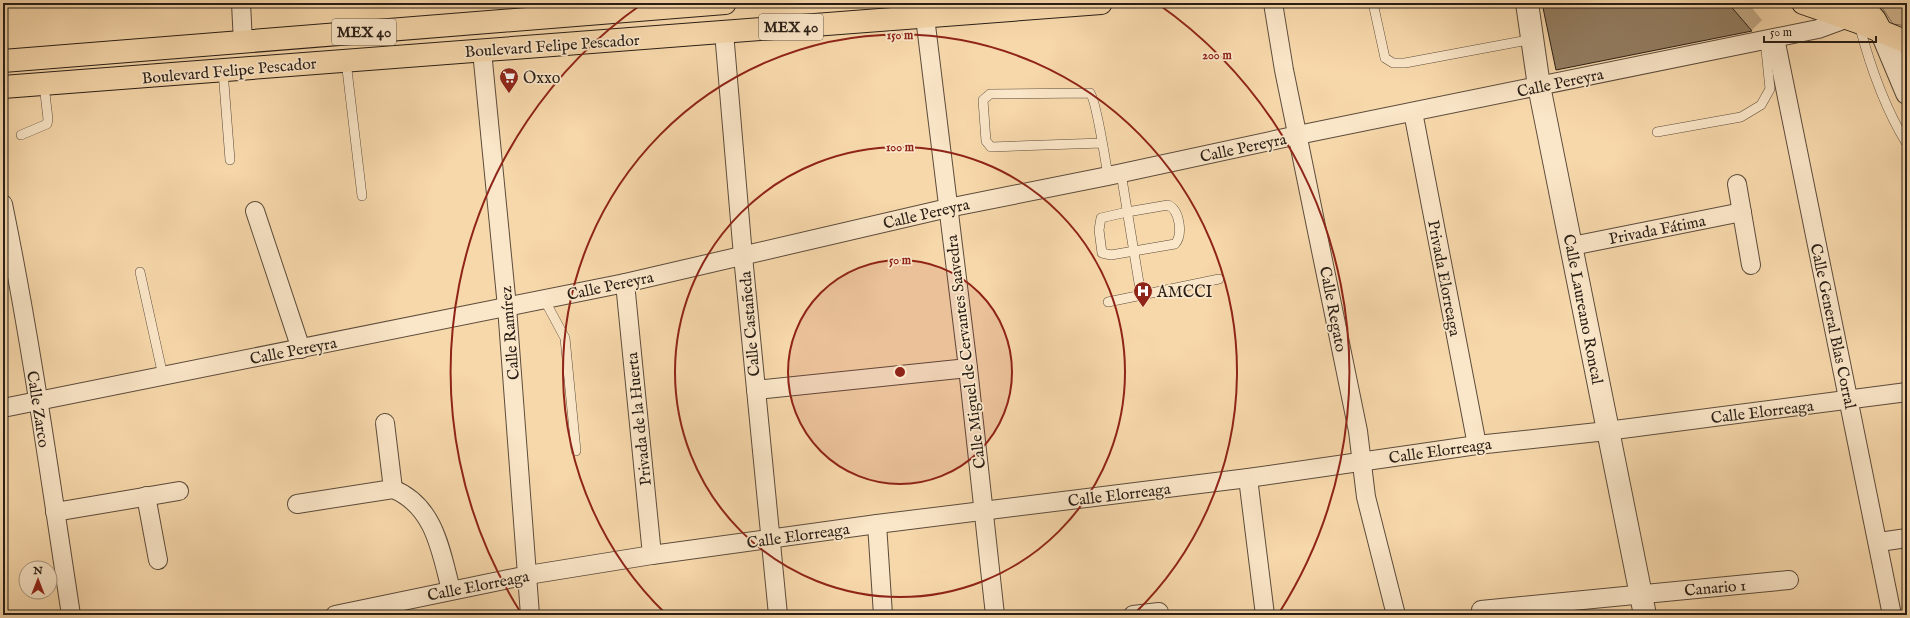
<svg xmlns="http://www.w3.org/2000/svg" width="1910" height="618" font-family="'IM FELL English',serif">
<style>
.green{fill:#d4b892;stroke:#7e6b54}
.shadow{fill:#0003}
.building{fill:#947f63;stroke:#291e16}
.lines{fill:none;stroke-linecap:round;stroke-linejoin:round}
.service-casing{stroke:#5c4c3b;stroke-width:10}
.minor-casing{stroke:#5c4c3b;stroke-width:20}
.tertiary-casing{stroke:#5c4c3b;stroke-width:24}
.primary-casing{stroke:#291e16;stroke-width:24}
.service{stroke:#fae6c8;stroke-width:9}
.minor{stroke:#fae6c8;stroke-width:18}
.tertiary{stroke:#fae6c8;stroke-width:22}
.primary{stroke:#f7d8ab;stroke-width:22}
.ring{fill:none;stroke:#8f2418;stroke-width:2}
.labels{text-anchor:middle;stroke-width:3.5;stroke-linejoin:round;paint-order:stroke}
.shield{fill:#fae6c8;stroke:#685a4b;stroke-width:1}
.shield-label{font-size:15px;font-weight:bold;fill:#291e16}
.street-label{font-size:16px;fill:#291e16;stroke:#fae6c8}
.poi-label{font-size:16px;fill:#291e16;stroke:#fae6c8;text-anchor:start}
.centre{fill:#8f2418;stroke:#fae6c8;stroke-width:2}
.ring-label{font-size:12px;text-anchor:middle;font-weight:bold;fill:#8f2418;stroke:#fae6c8;stroke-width:3.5;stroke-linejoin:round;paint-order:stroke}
</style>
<rect width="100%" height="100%" fill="#f7d8ab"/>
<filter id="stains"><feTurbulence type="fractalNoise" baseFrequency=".005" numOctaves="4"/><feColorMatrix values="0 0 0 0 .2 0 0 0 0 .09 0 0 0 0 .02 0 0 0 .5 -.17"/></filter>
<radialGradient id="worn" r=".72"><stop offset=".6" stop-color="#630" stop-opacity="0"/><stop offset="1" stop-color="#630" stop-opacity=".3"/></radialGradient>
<polygon class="green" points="1879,3 1907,3 1907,26 1893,24"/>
<polygon class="shadow" points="1543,3 1748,3 1762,20 1752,30 1556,69"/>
<polygon class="building" points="1542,3 1672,3 1673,6 1691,3 1728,3 1752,31 1556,70"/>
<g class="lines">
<g class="service-casing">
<g id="service">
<polyline points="1373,3 1385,58 1393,63 1405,63 1533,39"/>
<path d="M1859,24c11,42 25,83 48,120"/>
<polyline points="346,61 362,196"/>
<polyline points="223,71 230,160"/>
<polyline points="1657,132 1741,117 1761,105 1770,89 1765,40"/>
<polyline points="21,135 47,124 48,119 44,85"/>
<path d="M1102,143l-111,4 -5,-6 -3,-41 7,-6 100,-1c6,6 16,71 18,83"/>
<polyline points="1121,173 1141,295"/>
<path d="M1168,205c12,5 15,30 7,39l-64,11 -9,-2 -3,-23 2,-12 26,-6z"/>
<polyline points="140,272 163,376"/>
<polyline points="544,299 565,338 576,451"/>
<polyline points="1108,302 1219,279"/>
</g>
</g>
<g class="minor-casing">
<g id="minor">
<polyline points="241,3 243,43"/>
<polyline points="1273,3 1284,70 1358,431 1366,497 1396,615"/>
<polyline points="925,17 968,368 995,615"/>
<polyline points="724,32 743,256 778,615"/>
<polyline points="1775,38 1892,615"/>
<polyline points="482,51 507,307 530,615"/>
<polyline points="1413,112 1477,445"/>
<polyline points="1737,184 1751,265"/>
<path d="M3,204c28,136 47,274 68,411"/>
<polyline points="255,211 301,349"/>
<polyline points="1572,246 1742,212"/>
<polyline points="625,283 652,555"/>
<polyline points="756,390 968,368"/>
<polyline points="3,408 625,283 948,208 1108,176 1298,135 1818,29 1848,18"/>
<polyline points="385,423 393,489"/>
<polyline points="1248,478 1265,615"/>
<polyline points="146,496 158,560"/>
<path d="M297,504l96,-15c42,17 48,63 58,101"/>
<polyline points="55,512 179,491"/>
<polyline points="877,524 883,615"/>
<polyline points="1879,542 1907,538"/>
<polyline points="1481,610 1789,580"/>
<polyline points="335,615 528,575 652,555 877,524 1248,478 1477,445 1607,431 1907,392"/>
<polyline points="1133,615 1159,612"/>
</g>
</g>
<g class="tertiary-casing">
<g id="tertiary">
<polyline points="1527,3 1539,86 1645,615"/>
<polyline points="1881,31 1907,93"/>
</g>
</g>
<g class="primary-casing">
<g id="primary">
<polyline points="1803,3 1858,22 1907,42"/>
<polyline points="1861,3 1875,20 1881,31"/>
<polyline points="3,61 725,3"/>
<polyline points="3,87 1101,3"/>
</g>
</g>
<use href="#service" class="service"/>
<use href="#minor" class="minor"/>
<use href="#tertiary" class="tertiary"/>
<use href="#primary" class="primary"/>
</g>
<circle cx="900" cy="372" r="112" fill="#8f2418" fill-opacity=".12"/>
<g class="ring">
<circle cx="900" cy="372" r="112"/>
<circle cx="900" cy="372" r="225"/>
<path d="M666 614A337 337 0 1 1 1134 614"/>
<path d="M521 613A449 449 0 0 1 642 4M1158 4A449 449 0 0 1 1279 613"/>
</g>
<defs>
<g id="supermarket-pin" transform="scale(1)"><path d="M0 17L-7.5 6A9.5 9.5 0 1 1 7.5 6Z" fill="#8f2418" stroke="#fae6c8"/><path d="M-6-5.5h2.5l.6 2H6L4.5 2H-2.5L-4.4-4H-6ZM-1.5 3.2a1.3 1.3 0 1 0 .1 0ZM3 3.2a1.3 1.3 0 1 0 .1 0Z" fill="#fff"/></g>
<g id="hospital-pin" transform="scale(1)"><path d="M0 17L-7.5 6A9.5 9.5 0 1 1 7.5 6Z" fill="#8f2418" stroke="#fae6c8"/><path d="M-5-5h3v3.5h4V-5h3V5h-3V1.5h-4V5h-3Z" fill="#fff"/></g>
</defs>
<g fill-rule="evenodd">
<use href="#supermarket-pin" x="509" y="77"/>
<use href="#hospital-pin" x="1143" y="291"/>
</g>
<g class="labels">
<g class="shield">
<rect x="759" y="14" width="64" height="26" rx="3"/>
<rect x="332" y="19" width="64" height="26" rx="3"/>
</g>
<g class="shield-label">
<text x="791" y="32">MEX 40</text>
<text x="364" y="37">MEX 40</text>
</g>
<g class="street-label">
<text transform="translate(552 45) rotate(-4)" y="6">Boulevard Felipe Pescador</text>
<text transform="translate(229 70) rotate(-5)" y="6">Boulevard Felipe Pescador</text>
<text transform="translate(1560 82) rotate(-12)" y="6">Calle Pereyra</text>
<text transform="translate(1243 147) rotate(-12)" y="6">Calle Pereyra</text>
<text transform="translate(926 213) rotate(-13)" y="6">Calle Pereyra</text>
<text transform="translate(1657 229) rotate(-11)" y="6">Privada Fátima</text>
<text transform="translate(1445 278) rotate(79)" y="6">Privada Elorreaga</text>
<text transform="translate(610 285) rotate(-12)" y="6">Calle Pereyra</text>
<text transform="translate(1334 309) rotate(79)" y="6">Calle Regato</text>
<text transform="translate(1584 309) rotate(79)" y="6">Calle Laureano Roncal</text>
<text transform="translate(749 324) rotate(-95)" y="6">Calle Castañeda</text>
<text transform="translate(1834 326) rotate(78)" y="6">Calle General Blas Corral</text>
<text transform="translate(509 333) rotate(-95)" y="6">Calle Ramírez</text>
<text transform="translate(293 350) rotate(-11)" y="6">Calle Pereyra</text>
<text transform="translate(965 352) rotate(-97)" y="6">Calle Miguel de Cervantes Saavedra</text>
<text transform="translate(39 409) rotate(81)" y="6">Calle Zarco</text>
<text transform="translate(1762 411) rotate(-7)" y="6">Calle Elorreaga</text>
<text transform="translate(638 419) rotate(-96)" y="6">Privada de la Huerta</text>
<text transform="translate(1440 450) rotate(-8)" y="6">Calle Elorreaga</text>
<text transform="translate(1119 494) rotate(-7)" y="6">Calle Elorreaga</text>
<text transform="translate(798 535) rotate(-8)" y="6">Calle Elorreaga</text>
<text transform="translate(478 585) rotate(-11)" y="6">Calle Elorreaga</text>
<text transform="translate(1715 587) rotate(-5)" y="6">Canario 1</text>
</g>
<g class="poi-label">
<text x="523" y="83">Oxxo</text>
<text x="1157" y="297">AMCCI</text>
</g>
</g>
<circle cx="900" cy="372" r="6" class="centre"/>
<g class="ring-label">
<text x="900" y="39">150 m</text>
<text x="1217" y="59">200 m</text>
<text x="900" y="151">100 m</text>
<text x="900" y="264">50 m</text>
</g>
<rect width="1910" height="618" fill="none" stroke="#f7d8ab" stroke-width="16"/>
<rect x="4" y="4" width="1902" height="610" fill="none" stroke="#291e16" stroke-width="2"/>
<rect x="8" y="8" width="1894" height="602" fill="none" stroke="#291e16"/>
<g transform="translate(38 580)"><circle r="19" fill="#fae6c8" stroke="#a69681"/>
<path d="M0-3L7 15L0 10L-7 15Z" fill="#8f2418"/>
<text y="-6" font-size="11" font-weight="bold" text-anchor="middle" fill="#291e16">N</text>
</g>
<path d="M1764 36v6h112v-6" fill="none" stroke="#291e16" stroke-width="2"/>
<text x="1770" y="36" font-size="12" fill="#291e16" stroke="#fae6c8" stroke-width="3" paint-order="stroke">50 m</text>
<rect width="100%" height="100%" filter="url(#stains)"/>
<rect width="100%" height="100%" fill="url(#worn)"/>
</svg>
